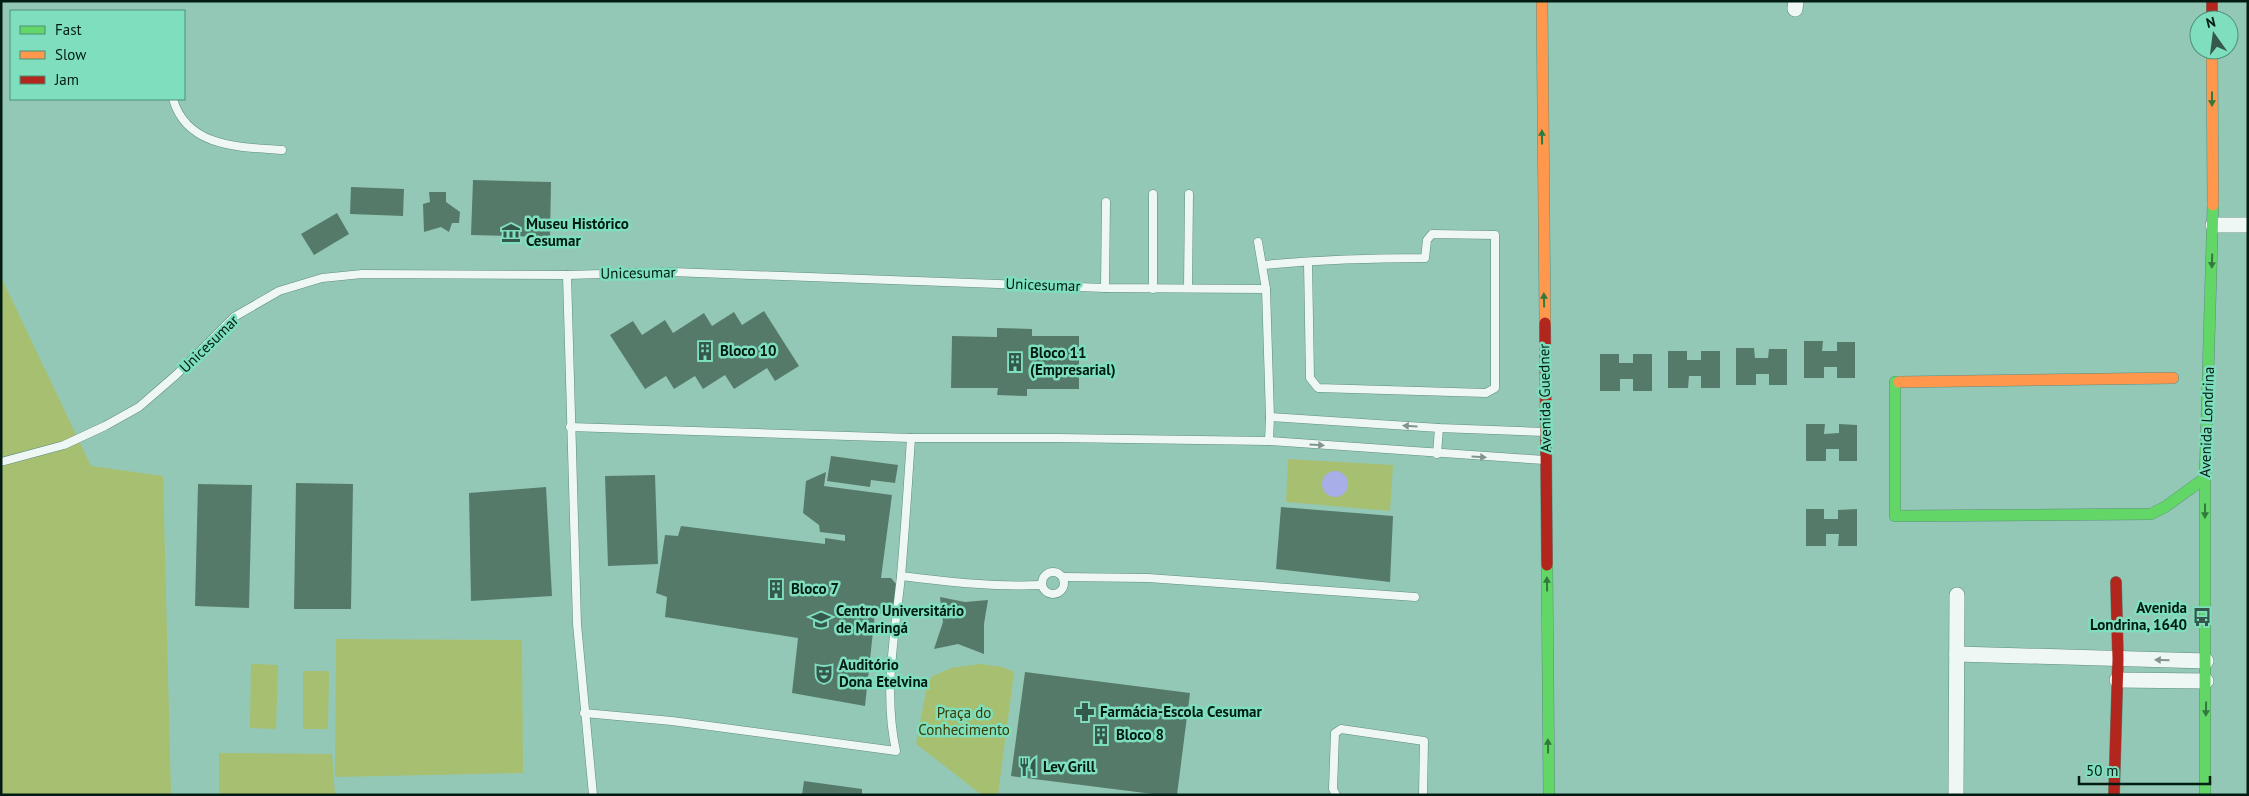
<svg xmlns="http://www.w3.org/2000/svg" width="2249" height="796" font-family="'PT Sans',sans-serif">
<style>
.green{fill:#a7bf70}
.water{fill:#a8aee7}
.building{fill:#567a6a}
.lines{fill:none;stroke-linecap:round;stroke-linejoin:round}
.lane-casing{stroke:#5f8d7f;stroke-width:9}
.street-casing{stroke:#5f8d7f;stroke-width:16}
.fast-casing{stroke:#5f8d7f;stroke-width:12}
.slow-casing{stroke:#5f8d7f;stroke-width:12}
.jam-casing{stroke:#5f8d7f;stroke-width:12}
.lane{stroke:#eff7f4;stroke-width:8}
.street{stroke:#eff7f4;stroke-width:15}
.fast{stroke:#63d668;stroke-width:11}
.slow{stroke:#ff974d;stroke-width:11}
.jam{stroke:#b3261e;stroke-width:11}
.oneway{fill:#32793e}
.oneway2{fill:#83948f}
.labels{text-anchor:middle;stroke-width:5;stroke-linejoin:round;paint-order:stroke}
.poi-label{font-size:15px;font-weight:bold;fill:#001c13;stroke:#7edebd;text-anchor:start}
.street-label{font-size:15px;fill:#001c13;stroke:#7edebd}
.park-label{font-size:15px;fill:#3c3c00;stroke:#7edebd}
</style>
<rect width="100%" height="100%" fill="#94c8b6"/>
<g class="green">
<polygon points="1,277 91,466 163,476 171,795 1,795"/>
<polygon points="1288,459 1393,465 1390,511 1286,502"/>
<polygon points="336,639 522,640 523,773 335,777"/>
<polygon points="251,664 278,665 276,729 250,728"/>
<polygon points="980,664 1002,667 1014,672 998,795 982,795 916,744 926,691 931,677 951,668"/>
<polygon points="303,671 329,671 328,729 303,729"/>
<polygon points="219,753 332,754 335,795 219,795"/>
</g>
<circle class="water" cx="1335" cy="484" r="13"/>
<g class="building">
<polygon points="473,180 551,182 550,237 471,235"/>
<polygon points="351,187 404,189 403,216 350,214"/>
<polygon points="429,192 446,192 446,202 460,212 459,223 452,223 449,232 441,227 424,232 423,204 430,202"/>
<polygon points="337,213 349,234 314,255 301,234"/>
<polygon points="764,311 799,366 775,381 767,368 734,389 725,375 703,389 695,376 674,389 666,376 645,389 610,335 633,321 642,335 665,320 673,333 704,313 712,326 734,312 742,325"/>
<polygon points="997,328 1032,329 1032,336 1079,336 1079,389 1027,389 1027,396 997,395 998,388 951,388 952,336 997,337"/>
<polygon points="1804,341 1823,341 1822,351 1837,351 1837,342 1855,342 1855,378 1837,378 1837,367 1824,367 1824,378 1804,378"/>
<polygon points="1736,348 1754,348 1755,358 1768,358 1769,349 1787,349 1787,385 1769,385 1769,374 1756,374 1756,385 1736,385"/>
<polygon points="1668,351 1687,351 1687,360 1701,360 1701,351 1720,351 1720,388 1701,388 1701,376 1689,376 1688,388 1668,388"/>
<polygon points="1600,354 1619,354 1619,363 1633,363 1633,354 1652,354 1652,391 1633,391 1633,379 1620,379 1620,391 1600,391"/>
<polygon points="1806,424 1825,424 1824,434 1839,433 1839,424 1857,425 1857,461 1839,461 1839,449 1826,449 1826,461 1806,461"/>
<polygon points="831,456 898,465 895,483 871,480 870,487 827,481"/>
<polygon points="826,472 824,486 892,495 881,578 891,578 896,584 894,612 886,614 875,613 865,706 792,693 798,638 665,617 667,597 656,593 665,535 678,536 681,526 825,544 825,538 845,541 845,535 820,532 819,525 803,513 806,481"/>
<polygon points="655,475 658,564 608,566 605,476"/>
<polygon points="296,483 353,484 351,609 294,609"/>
<polygon points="198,484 252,485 249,608 195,606"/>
<polygon points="546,487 552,596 471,601 469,493"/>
<polygon points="1281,507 1393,516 1390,582 1276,569"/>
<polygon points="1806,509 1824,509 1824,519 1838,519 1838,510 1857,509 1857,546 1838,546 1839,534 1826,534 1826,546 1806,546"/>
<polygon points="940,597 965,602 988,600 984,624 984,654 958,644 934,649 943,622"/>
<polygon points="1025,672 1190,693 1177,795 1161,795 1011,776"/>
<polygon points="804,781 862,789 862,795 802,795"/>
</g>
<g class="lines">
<g class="lane-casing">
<g id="lane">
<path d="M173,99c14,49 67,48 109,51"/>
<polyline points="1258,242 1266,289 1270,417 1269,441"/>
<path d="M1263,265c54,-5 108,-7 162,-7l2,-18 5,-6 63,1v153l-9,5 -168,-5 -8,-10 -2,-116"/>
<polyline points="567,275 577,624 593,795"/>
<polyline points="1105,288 1106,202"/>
<polyline points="1188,288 1189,194"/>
<polyline points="1153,289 1153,194"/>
<polyline points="1270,417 1439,428 1544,432"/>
<polyline points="570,427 911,438 1057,438 1269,441 1544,460"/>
<polyline points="1437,454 1439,428"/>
<polyline points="1,462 64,445 105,426 139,407 176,375 234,317 279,291 322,278 362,274 567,275 672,272 1105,288 1266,289"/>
<circle cx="1053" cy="583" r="11"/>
<path d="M901,576c47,6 93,11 141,9"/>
<polyline points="1063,577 1148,578 1415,597"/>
<path d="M584,713l88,8 224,30c-13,-59 -1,-117 5,-175 4,-46 7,-92 10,-138"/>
<polyline points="1336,795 1333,789 1335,733 1341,729 1424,741 1423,795"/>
</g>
</g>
<g class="street-casing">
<g id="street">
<polyline points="1795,9 1796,1"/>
<polyline points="2213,225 2248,225"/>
<polyline points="1957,654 2206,661"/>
<polyline points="2117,680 2206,681"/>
<polyline points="1956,795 1957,595"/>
</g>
</g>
<g class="fast-casing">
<g id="fast">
<polyline points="1899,382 1895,382 1895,516 2151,514 2165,507 2205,478"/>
<polyline points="1547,565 1549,795"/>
<polyline points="2205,795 2205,478 2213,205"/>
</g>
</g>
<g class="slow-casing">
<g id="slow">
<polyline points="1542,1 1545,323"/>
<polyline points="2212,50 2213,205"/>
<polyline points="1899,382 2173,378"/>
</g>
</g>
<g class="jam-casing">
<g id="jam">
<polyline points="2212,1 2212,20"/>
<polyline points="1545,323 1547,565"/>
<polyline points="2114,795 2118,659 2116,582"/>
</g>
</g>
<use href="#lane" class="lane"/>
<use href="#street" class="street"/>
<use href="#fast" class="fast"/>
<use href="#slow" class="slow"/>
<use href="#jam" class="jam"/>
</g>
<defs><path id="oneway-solid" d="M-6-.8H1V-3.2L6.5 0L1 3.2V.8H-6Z" transform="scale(1.25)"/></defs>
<g class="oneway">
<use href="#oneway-solid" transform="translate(2212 99) rotate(90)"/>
<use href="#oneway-solid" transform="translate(1542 137) rotate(-91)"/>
<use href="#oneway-solid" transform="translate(2212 261) rotate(92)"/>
<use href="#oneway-solid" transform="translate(1544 300) rotate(-91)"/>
<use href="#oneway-solid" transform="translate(2205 511) rotate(90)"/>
<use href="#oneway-solid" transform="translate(1547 584) rotate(-91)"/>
<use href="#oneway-solid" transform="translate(2206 709) rotate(91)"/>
<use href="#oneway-solid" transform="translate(1548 746) rotate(-91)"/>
</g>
<g class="oneway2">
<use href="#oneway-solid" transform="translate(1410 426) rotate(-176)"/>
<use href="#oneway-solid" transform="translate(1317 445) rotate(4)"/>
<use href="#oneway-solid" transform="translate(1479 457) rotate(3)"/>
<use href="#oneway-solid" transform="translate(2162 660) rotate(-178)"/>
</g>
<defs>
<g id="museum-bare" transform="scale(1.5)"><path d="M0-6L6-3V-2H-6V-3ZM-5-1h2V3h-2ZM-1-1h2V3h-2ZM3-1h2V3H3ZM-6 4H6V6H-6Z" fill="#34584c" stroke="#7edebd" stroke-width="2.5" paint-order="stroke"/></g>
<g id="building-bare" transform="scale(1.5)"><path d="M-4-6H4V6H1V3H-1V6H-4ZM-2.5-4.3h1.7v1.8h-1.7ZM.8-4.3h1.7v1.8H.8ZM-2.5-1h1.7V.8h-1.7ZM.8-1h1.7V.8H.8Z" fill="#34584c" stroke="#7edebd" stroke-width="2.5" paint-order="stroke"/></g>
<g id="bus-bare" transform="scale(1.5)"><path d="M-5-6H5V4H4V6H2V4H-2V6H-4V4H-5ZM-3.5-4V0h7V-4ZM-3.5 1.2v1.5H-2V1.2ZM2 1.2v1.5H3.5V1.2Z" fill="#34584c" stroke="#7edebd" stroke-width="2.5" paint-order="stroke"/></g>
<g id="university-bare" transform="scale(1.5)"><path d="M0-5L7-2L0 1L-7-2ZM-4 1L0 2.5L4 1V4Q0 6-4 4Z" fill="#34584c" stroke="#7edebd" stroke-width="2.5" paint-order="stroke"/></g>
<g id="theatre-bare" transform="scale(1.5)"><path d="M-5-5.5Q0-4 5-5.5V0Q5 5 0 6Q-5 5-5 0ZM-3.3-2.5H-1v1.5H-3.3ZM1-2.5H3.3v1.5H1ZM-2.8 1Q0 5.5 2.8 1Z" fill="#34584c" stroke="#7edebd" stroke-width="2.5" paint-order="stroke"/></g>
<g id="pharmacy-bare" transform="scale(1.5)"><path d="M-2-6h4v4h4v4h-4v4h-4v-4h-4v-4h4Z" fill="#34584c" stroke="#7edebd" stroke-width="2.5" paint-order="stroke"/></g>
<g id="restaurant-bare" transform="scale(1.5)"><path d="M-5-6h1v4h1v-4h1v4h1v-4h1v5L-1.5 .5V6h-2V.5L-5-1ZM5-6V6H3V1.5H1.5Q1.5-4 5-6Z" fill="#34584c" stroke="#7edebd" stroke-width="2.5" paint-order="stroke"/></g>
</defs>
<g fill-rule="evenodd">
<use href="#museum-bare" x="511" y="233"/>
<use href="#building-bare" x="705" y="351"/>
<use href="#building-bare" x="1015" y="362"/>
<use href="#building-bare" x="776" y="589"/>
<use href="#bus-bare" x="2202" y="617"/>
<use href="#university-bare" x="821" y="620"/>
<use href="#theatre-bare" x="824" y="674"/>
<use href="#pharmacy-bare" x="1085" y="712"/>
<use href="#building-bare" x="1101" y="735"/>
<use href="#restaurant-bare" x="1028" y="767"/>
</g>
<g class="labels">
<g class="poi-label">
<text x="526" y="229">Museu Histórico<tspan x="526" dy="17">Cesumar</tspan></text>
<text x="720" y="356">Bloco 10</text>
<text x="1030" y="358">Bloco 11<tspan x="1030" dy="17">(Empresarial)</tspan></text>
<text x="791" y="594">Bloco 7</text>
<text x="2187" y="613" text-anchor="end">Avenida<tspan x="2187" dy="17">Londrina, 1640</tspan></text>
<text x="836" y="616">Centro Universitário<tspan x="836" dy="17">de Maringá</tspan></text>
<text x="839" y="670">Auditório<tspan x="839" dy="17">Dona Etelvina</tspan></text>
<text x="1100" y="717">Farmácia-Escola Cesumar</text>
<text x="1116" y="740">Bloco 8</text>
<text x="1043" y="772">Lev Grill</text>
</g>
<g class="street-label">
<text transform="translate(638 273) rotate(-1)" y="5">Unicesumar</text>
<text transform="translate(1043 285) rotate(2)" y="5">Unicesumar</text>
<text transform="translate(209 344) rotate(-44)" y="5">Unicesumar</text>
<text transform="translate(1545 398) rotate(-91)" y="5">Avenida Guedner</text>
<text transform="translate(2207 422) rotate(-88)" y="5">Avenida Londrina</text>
</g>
<g class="park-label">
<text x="964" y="718">Praça do<tspan x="964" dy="17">Conhecimento</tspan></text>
</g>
</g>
<rect width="2249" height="796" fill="none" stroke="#001c13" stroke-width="5"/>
<rect x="10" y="10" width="175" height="90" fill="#7edebd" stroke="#4c9079"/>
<rect x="20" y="26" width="25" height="8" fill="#63d668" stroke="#4c9079"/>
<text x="55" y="35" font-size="15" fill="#001c13">Fast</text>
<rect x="20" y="51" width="25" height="8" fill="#ff974d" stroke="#4c9079"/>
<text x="55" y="60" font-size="15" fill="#001c13">Slow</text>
<rect x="20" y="76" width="25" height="8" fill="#b3261e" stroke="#4c9079"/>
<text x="55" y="85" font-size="15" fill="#001c13">Jam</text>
<g transform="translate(2214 35) rotate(346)"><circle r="24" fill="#7edebd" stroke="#4c9079"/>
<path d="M0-4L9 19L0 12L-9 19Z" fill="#34584c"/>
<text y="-8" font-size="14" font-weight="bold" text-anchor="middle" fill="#001c13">N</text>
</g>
<path d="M2079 776v8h131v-8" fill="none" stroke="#001c13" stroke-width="2.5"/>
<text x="2086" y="776" font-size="15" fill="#001c13" stroke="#7edebd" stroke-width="4" paint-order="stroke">50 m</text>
</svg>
